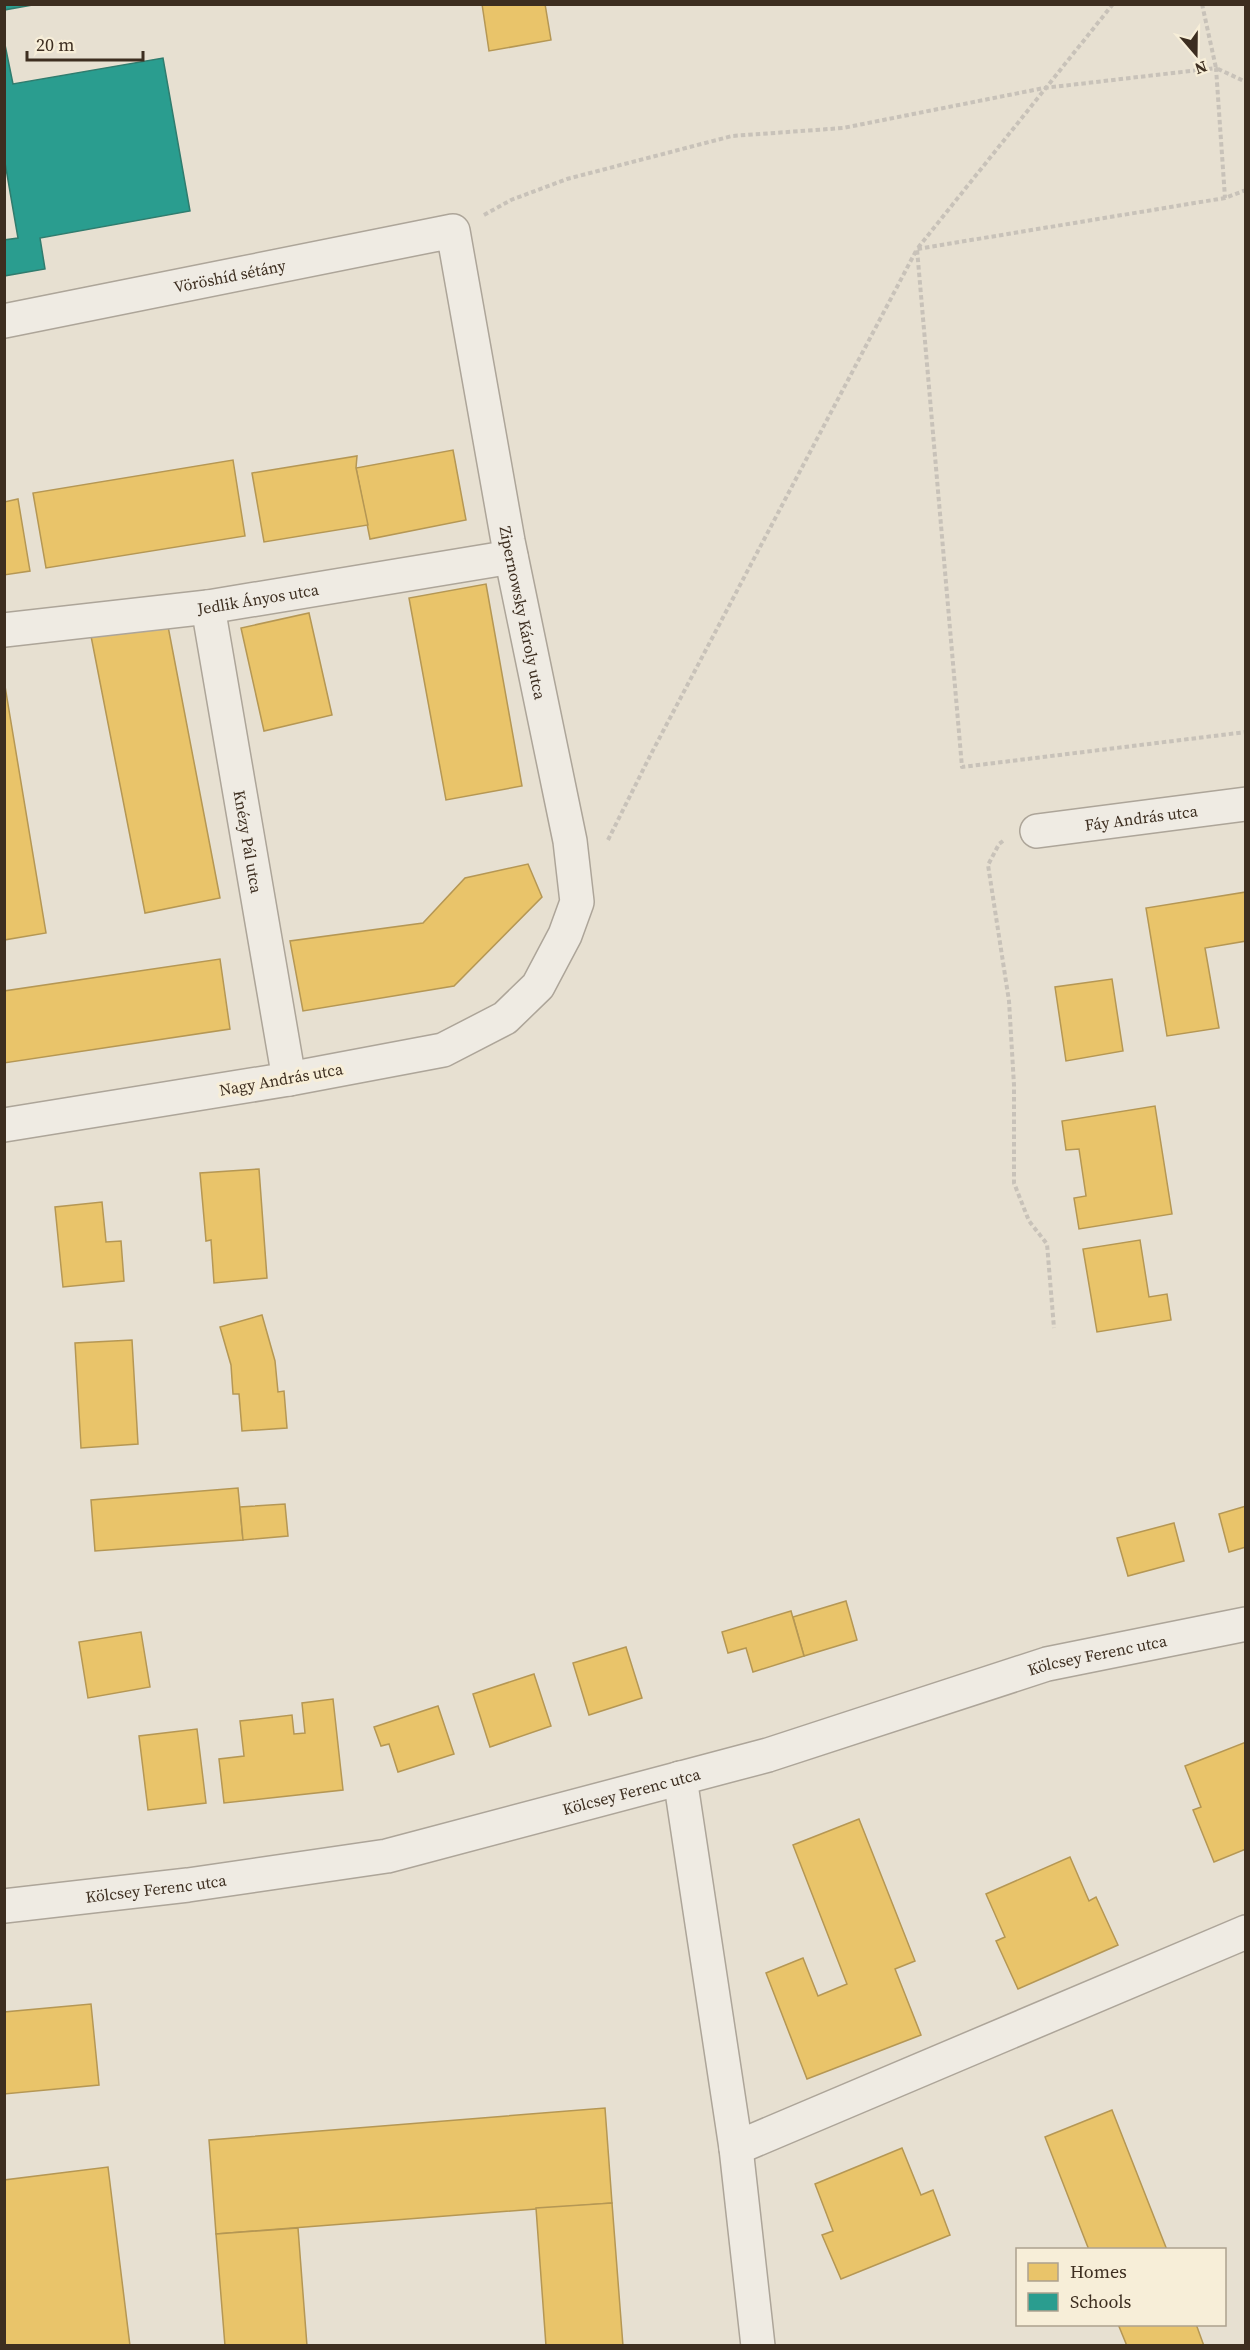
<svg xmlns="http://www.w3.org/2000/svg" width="1250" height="2350" font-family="'Source Serif 4',serif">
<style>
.homes{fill:#e9c46a;stroke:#b59754;stroke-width:1.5}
.schools{fill:#2a9d8f;stroke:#307c6e;stroke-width:1.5}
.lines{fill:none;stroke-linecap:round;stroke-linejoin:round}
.minor-casing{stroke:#ada599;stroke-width:36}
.path{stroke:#c8c2b9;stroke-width:4;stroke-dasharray:4.5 3;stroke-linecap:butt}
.minor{stroke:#efebe3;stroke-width:33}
.labels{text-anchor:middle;stroke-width:6;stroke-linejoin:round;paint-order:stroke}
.street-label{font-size:16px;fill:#3d2e20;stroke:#f7eed8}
</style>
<rect width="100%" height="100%" fill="#e7e0d1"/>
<g class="homes">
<polygon points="482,4 545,4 551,40 489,51"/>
<polygon points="453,450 466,520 370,539 356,468"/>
<polygon points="357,456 356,468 368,525 264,542 252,473"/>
<polygon points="233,460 245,536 46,568 33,493"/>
<polygon points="18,499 30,571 4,575 4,502"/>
<polygon points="486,584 522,786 446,800 409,598"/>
<polygon points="309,613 332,715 264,731 241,628"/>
<polygon points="167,621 220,898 145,913 91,636"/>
<polygon points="4,680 46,933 4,940"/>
<polygon points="528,864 542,897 454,986 303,1011 290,941 423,923 465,878"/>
<polygon points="1246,892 1246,941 1205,948 1219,1028 1167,1036 1146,908"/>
<polygon points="220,959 230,1029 4,1063 4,991"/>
<polygon points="1112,979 1123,1051 1066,1061 1055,987"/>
<polygon points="1155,1106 1172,1214 1079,1229 1074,1198 1086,1196 1079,1149 1066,1150 1062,1121"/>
<polygon points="259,1169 267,1278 214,1283 211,1240 206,1241 200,1173"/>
<polygon points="102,1202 106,1242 121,1241 124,1281 63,1287 55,1207"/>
<polygon points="1140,1240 1149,1297 1167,1294 1171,1320 1097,1332 1083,1249"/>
<polygon points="262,1315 275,1361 278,1392 284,1391 287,1428 242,1431 239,1394 233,1394 231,1365 220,1327"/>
<polygon points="132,1340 138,1444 81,1448 75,1343"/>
<polygon points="238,1488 243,1540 95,1551 91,1500"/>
<polygon points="285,1504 288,1536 243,1540 240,1507"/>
<polygon points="1246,1506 1246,1547 1229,1552 1219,1514"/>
<polygon points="1174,1523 1184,1561 1128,1576 1117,1538"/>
<polygon points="846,1601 857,1640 804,1656 793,1617"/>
<polygon points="791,1611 804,1656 753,1672 746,1648 728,1653 722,1632"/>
<polygon points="141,1632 150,1687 88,1698 79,1642"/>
<polygon points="626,1647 642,1698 589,1715 573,1663"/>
<polygon points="534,1674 551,1726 490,1747 473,1694"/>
<polygon points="333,1699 343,1790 224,1803 219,1759 244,1756 240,1721 292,1715 294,1734 305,1733 302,1703"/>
<polygon points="438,1706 454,1754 398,1772 389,1744 381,1746 374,1727"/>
<polygon points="197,1729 206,1803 148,1810 139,1736"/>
<polygon points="1246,1742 1246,1849 1214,1862 1193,1810 1201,1807 1185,1766"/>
<polygon points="859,1819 915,1961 895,1969 921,2035 807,2079 766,1973 803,1958 818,1996 847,1984 793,1845"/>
<polygon points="1070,1857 1089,1901 1096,1897 1118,1945 1018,1989 996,1941 1005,1937 986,1894"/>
<polygon points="91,2004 99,2085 4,2094 4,2012"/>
<polygon points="605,2108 612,2203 216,2234 209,2140"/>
<polygon points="1112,2110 1167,2250 1089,2250 1045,2137"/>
<polygon points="902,2148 921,2195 933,2190 950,2235 841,2279 822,2235 833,2231 815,2184"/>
<polygon points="108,2167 130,2346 4,2346 4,2180"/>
<polygon points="612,2203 623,2346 546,2346 536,2208"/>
<polygon points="298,2228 307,2346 225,2346 216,2234"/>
<polygon points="1118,2324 1196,2324 1204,2346 1127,2346"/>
</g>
<g class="schools">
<polygon points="4,4 38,4 4,10"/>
<polygon points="4,40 13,84 163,58 190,211 40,238 45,269 4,276 4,240 18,238 4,157"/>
</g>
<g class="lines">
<g class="minor-casing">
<g id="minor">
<path id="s1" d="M4,321l449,-90 55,310 62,300 7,61 -12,33 -27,51 -33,32 -62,32 -154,29 -285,46"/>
<path id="s2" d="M208,607l81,472"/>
<path id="s3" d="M4,630l204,-23 303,-50"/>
<path id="s4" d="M1037,831l209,-27"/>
<polyline points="680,1778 736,2148 758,2346"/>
<path id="s5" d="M4,1906l184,-21 199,-29 381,-101 279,-91 199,-40"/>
<polyline points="736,2148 1246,1932"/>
</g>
</g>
<g class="path">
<polyline points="1113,4 917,249 962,767 1246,732"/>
<polyline points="1202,4 1216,68 1246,82"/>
<polyline points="484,215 511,200 567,179 732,136 843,128 1044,88 1216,68 1225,198"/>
<polyline points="608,840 650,756 917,249 1225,198 1246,190"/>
<polyline points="1003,841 999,844 988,865 1009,1001 1014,1085 1014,1183 1029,1221 1047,1244 1054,1328"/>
</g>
<use href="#minor" class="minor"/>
</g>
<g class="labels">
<g class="street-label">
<text dy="6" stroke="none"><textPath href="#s1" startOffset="230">Vöröshíd sétány</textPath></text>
<text dy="6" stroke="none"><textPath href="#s3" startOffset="256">Jedlik Ányos utca</textPath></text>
<text dy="6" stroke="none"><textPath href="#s1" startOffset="846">Zipernowsky Károly utca</textPath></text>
<text dy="6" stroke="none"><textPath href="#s4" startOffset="105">Fáy András utca</textPath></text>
<text dy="6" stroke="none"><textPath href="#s2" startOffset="238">Knézy Pál utca</textPath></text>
<text transform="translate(281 1079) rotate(-10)" y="6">Nagy András utca</text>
<text dy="6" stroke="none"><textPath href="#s5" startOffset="1125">Kölcsey Ferenc utca</textPath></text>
<text dy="6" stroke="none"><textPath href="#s5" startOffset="639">Kölcsey Ferenc utca</textPath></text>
<text dy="6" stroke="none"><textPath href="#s5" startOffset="153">Kölcsey Ferenc utca</textPath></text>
</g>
</g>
<rect width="1250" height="2350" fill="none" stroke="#3d2e20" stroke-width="12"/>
<rect x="1016" y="2248" width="210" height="78" fill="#f7eed8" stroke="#ada18e" stroke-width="1.5"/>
<rect x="1028" y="2263" width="30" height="18" fill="#e9c46a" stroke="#ada18e" stroke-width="1.5"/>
<text x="1070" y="2278" font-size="18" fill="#3d2e20">Homes</text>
<rect x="1028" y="2293" width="30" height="18" fill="#2a9d8f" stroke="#ada18e" stroke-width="1.5"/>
<text x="1070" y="2308" font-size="18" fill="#3d2e20">Schools</text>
<g transform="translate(1196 54) rotate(160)" stroke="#f7eed8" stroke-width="4.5" paint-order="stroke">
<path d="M0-4.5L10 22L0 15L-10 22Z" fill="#3d2e20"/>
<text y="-9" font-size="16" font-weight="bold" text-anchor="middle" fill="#3d2e20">N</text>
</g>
<path d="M27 51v9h116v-9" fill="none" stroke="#3d2e20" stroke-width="3"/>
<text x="36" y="51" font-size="18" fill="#3d2e20" stroke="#f7eed8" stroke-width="4.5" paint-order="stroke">20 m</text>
</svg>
